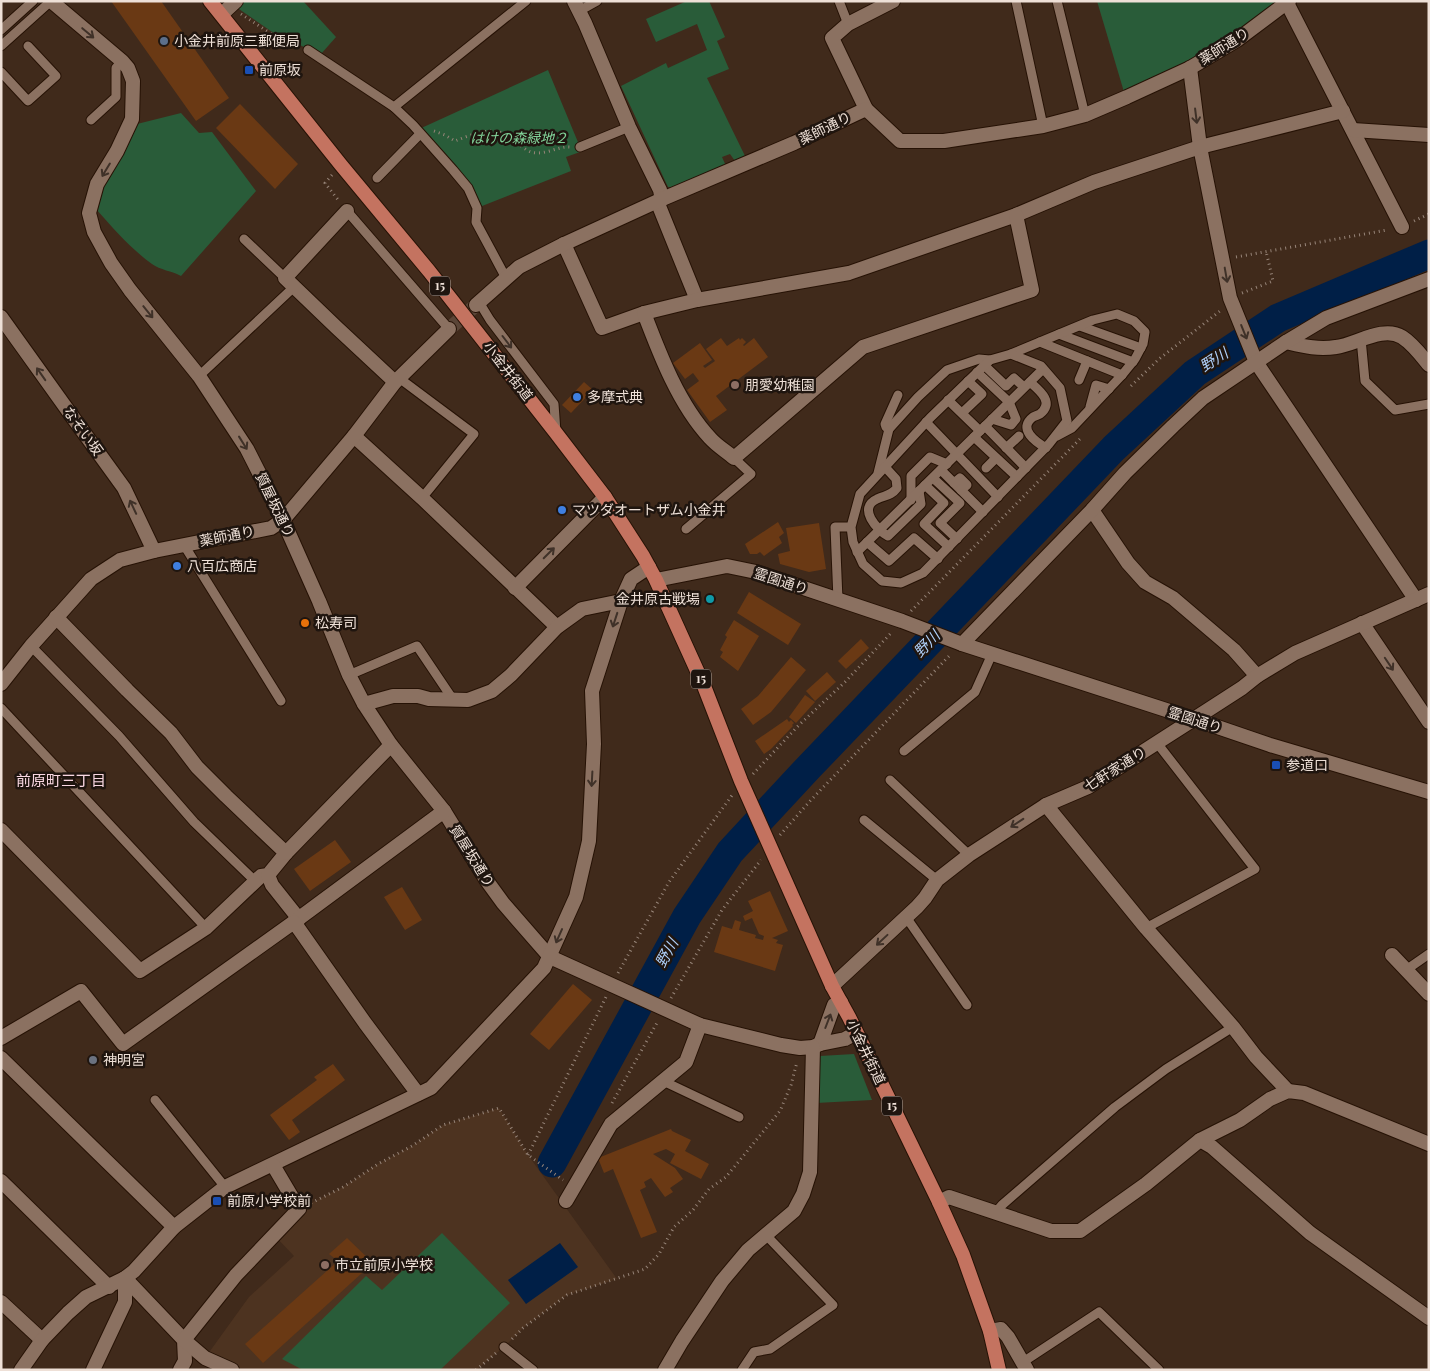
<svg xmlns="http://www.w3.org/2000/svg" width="1430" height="1371" font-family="'Playfair Display','Noto Sans JP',serif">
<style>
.built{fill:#4d3320}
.green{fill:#295c39}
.water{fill:#001f47}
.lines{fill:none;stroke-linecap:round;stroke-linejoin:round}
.river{stroke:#001f47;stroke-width:29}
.building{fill:#6a3914}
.minor-tunnel{stroke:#5a4537;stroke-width:14;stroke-dasharray:14 7;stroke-linecap:butt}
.service-casing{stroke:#261205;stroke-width:11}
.minor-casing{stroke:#261205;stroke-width:16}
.tertiary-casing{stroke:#261205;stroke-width:16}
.primary-casing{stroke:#261205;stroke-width:16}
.path{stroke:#978579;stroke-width:3;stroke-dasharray:1 4;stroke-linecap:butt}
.service{stroke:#8b7161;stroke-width:9}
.minor{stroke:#8b7161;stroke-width:14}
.tertiary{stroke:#8b7161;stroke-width:14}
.primary{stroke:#c47360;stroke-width:14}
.oneway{stroke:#3f3128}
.service-dot{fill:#5c6f8a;stroke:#1f150f;stroke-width:2}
.transit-dot{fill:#1a4fb4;stroke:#1f150f;stroke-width:2}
.education-dot{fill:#8d6e63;stroke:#1f150f;stroke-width:2}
.shop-dot{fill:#3f7fe0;stroke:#1f150f;stroke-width:2}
.culture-dot{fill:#0f9aa8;stroke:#1f150f;stroke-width:2}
.food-dot{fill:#e8710a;stroke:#1f150f;stroke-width:2}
.worship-dot{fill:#6b7280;stroke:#1f150f;stroke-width:2}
.labels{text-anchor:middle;stroke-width:5;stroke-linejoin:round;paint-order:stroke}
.shield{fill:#1f150f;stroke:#b0a39b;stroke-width:1}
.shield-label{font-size:12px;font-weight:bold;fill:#eee0d7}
.poi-label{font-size:14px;fill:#eee0d7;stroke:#1f150f;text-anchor:start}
.street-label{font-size:14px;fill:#eee0d7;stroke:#1f150f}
.park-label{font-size:14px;font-style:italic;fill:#82d399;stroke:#1f150f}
.water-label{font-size:15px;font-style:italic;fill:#afd0fa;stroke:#1f150f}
.neighbourhood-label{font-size:15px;fill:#f8d6e1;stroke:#1f150f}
</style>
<rect width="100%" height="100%" fill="#402a1b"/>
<polygon class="built" points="499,1108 528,1155 617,1279 567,1295 523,1328 504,1347 476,1370 232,1370 205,1358 249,1297 294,1256 274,1235 299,1209 343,1187 378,1164 412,1146 443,1125"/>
<g class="green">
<polygon points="242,1 303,1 336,37 321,54 278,36 236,7"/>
<polygon points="687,1 709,1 725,37 717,41 729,69 707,78 745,156 735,161 730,154 722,157 726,166 677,188 668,187 621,86 666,63 668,68 707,50 697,24 656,42 646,19"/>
<polygon points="1097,1 1281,1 1235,36 1183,66 1124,92"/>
<polygon points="548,70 580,147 580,152 566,157 571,171 477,208 468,188 417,130"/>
<path d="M181,113l18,20 13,-1 44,59 -75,85c-9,-5 -21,-6 -29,-12 -21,-15 -39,-36 -56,-55l10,-30 31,-55z"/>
<polygon points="854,1054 872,1100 816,1103 820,1056"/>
<polygon points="442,1233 510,1303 440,1370 303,1370 282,1359 366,1276 382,1290"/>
</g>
<polygon class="water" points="560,1243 578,1267 526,1304 508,1280"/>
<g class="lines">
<polyline class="river" points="552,1163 687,916 730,852 809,767 1114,448 1195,373 1278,318 1429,254"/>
</g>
<g class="building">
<polygon points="111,1 161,1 229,98 196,121"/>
<polygon points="240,104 298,164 275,189 216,128"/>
<polygon points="721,338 727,346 739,338 740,340 742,338 746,342 743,345 744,346 754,338 768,357 716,396 727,410 710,422 687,390 699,381 693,373 685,379 673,363 700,343 712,360 703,366 705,368 715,361 706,349"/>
<polygon points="584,382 593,390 571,413 562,405"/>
<polygon points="778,522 784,533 779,537 782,543 764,556 760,552 757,554 750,554 745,544"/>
<polygon points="819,523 826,569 809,572 780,564 778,554 790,551 786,528"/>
<polygon points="749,592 801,624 788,645 737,613"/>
<polygon points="734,620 759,636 738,671 720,657 723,652 720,650 727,637 725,635"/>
<polygon points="861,639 869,648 846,669 838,661"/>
<polygon points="791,657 806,670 771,712 753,725 741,709 758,696"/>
<polygon points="827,672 836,682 815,701 806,691"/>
<polygon points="805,695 815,702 796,723 789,717"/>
<polygon points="787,719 789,722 791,720 794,723 792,725 793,726 771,749 764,754 755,741"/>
<polygon points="335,840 351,862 310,891 294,869"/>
<polygon points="402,887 422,920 405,930 384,897"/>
<polygon points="770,891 788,931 772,938 778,940 776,943 783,945 775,971 714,952 722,926 732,929 735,920 741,922 739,930 756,935 755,938 763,940 764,936 759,934 752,918 745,921 743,916 753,911 748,901"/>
<polygon points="573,984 592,1000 549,1050 530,1034"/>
<polygon points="333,1064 345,1080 292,1120 300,1132 289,1140 270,1115 317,1080 314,1077"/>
<polygon points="671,1129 672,1131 691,1140 685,1151 709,1164 701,1179 670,1163 675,1154 666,1149 653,1154 675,1168 683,1179 670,1188 673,1192 665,1197 651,1178 644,1182 646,1187 640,1190 657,1232 641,1238 613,1169 604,1173 598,1158"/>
<polygon points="347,1238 373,1263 263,1363 245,1344 338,1261 329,1254"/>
</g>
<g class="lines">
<polyline class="minor-tunnel" points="449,329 476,305"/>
<g class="service-casing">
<g id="service">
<polyline points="839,1 848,24"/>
<polyline points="1016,1 1043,126"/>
<polyline points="1057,1 1085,115"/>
<polyline points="579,11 597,1"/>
<polyline points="1,30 33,1"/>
<polyline points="1,46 51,1"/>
<polyline points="308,50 394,107 413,125 453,170 468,188 477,208 476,222 506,278"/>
<polyline points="1,72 28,101 56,76 28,46"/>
<polyline points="394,107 526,1"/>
<polyline points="91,120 116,97 116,68 122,61"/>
<polyline points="580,147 629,127"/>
<polyline points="377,178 420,134"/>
<polyline points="347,211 449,329"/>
<polyline points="244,239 285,278"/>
<polyline points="479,302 490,320 554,404 556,432"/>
<polyline points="1080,326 1141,348"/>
<polyline points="1059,334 1133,362"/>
<polyline points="1361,339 1365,381 1395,410 1429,404"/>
<polyline points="1040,342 1122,375"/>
<polyline points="1011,354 1093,320 1117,314 1134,321 1145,332 1143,344 1135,359 1122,375 1072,428 1057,436"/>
<polyline points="984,365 1006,386 1014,378 1024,387"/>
<polyline points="977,372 1009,402 1016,419 1011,425 992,419"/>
<polyline points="199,376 294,287"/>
<polyline points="399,378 474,434 422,498"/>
<polyline points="1079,380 1087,361"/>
<path d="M1030,382c9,8 25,20 10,32 -2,1 -5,2 -7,3 -16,12 3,25 13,31"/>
<polyline points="948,400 980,431"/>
<polyline points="1090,407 1096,385 1109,389"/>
<polyline points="962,413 982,394 968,381"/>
<polyline points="926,422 998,497"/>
<polyline points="985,426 1026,468"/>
<polyline points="889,429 886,427 885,424 898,395"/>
<polyline points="974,437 1017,477"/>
<polyline points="1006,448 1019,436"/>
<path d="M885,467l11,12 1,9c-6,8 -12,7 -20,11 -20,9 0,31 11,37l33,-32 -2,-13"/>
<polyline points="986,468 996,458"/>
<polyline points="941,470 983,512"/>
<polyline points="878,473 889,429 918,397 947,370 979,359 990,360"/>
<polyline points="933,478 960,503 940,523 957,539"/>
<polyline points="954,483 960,478 967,485 961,490"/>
<polyline points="925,485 944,503 924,524 949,547"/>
<polyline points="911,500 911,476 930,457 947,464"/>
<polyline points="686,529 751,474 734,458"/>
<polyline points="867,542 889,561 914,538 938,559"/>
<polyline points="184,545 281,701"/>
<polyline points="857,552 1043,369"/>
<polyline points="838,600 835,527 851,527 860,494 930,418 990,360 1011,354 1041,366 1060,388 1067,421 1049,444 923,573 901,583 882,581 863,564 853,542 851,527"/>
<polyline points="31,646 119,736 194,822 255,881"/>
<polyline points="349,675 417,646 454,701"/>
<polyline points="1,708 206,928"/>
<polyline points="904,751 975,692 992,654"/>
<polyline points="890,780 969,855"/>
<polyline points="864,820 937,880"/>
<polyline points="906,917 967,1005"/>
<polyline points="1146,928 1255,869 1157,743"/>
<polyline points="1406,970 1429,954"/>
<polyline points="663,1081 739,1117"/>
<polyline points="155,1100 225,1187"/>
<polyline points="996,1212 1002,1205 1115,1107 1166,1069 1233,1027"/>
<polyline points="504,1347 533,1370"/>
<polyline points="1023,1362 1099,1312 1159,1370"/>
<polyline points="742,1370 754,1352 770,1349 833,1305 765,1234"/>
</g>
</g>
<g class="minor-casing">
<g id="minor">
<polyline points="51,1 122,61 128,68 133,81 132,119 117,151 97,184 89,213 94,232 111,263 130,290 199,376 247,449 283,520 319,601 349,675 364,704 391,745 444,811 487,881 503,903 550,957 700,1025 781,1045 800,1048 813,1047 820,1044 845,1039 856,1033"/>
<polyline points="574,1 585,23 629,127 660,190 661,195 659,206 697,300"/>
<polyline points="1286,1 1402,227"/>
<polyline points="222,14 236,1"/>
<polyline points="1190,68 1200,147 1230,298 1256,362 1416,600"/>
<polyline points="866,109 832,38 848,24 893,1"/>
<polyline points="1353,130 1429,135"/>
<polyline points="347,211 285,278 336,327 395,382"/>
<polyline points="564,244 602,328 644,313 697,300 849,273 1016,215 1094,182 1200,147 1343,111"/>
<polyline points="476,305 519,267 564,244 660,200 794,143 866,109 900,141 944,141 1043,126 1085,115 1127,97 1190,68 1237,40 1289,1"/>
<path d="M644,313c16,42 35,92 66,125 7,8 16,13 24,20l129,-111 169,-57 -16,-75"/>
<polyline points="1,317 74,419 124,488 154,551"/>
<path d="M1286,342c17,4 32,8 50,5 19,-2 47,-22 66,-10 11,7 19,18 27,28"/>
<polyline points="354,436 422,498 557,627"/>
<polyline points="1092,510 1128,563 1145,582 1173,598 1234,650 1257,676"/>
<polyline points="515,588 605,497"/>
<polyline points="1362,623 1429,722"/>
<polyline points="962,644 1092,510 1125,473 1173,426 1203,398 1286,342 1326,318 1429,279"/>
<polyline points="1,684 31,646 91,579 120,560 154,551 271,528 283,520 354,436 395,382 449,329"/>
<polyline points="364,704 393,696 418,696 429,699 468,700 492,691 511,675 557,627 582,609 621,601"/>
<polyline points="1046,805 1146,928 1233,1027 1256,1057 1288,1091"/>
<polyline points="1,830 140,971 206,928 261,876 268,875 286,853 226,796 197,767 171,733 127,690 56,617"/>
<polyline points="286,853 391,745"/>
<polyline points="268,875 272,885 299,919"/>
<polyline points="294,922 444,811"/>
<polyline points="1392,955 1429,994"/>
<polyline points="832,986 917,907 925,898 937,880 969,855 1046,805 1088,787 1194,719 1242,688 1257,676 1295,653 1429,594"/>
<polyline points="1,1038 81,991 123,1044 294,922 365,1023 418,1094"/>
<polyline points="820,1044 834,1005 841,1002"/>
<polyline points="1,1058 174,1227"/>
<polyline points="1200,1140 1212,1147 1310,1233 1429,1318"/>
<polyline points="1,1181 109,1287"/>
<polyline points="566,1201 611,1124 686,1062 700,1025"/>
<polyline points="939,1202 949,1197 1051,1231 1080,1231 1146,1184 1200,1140 1240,1120 1270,1099 1288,1091 1304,1093 1429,1144"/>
<polyline points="125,1278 184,1340 185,1361 180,1370"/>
<polyline points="1,1302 42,1340"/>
<polyline points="990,1331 1001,1329 1008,1337 1027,1370"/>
<polyline points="21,1370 42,1340 68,1313 86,1297 125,1278 134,1271 174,1227 225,1187 431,1088 544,968 576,897 589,841 594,744 592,691 621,601 631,579 649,567"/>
<polyline points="93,1370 125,1302 125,1278"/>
<polyline points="232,1370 205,1358 184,1340 236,1275 299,1209 273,1165"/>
<polyline points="665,1370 682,1341 722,1281 748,1250 794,1211 803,1194 810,1172 813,1047"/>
</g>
</g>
<g class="tertiary-casing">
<polyline id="tertiary" points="656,580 727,566 756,572 902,621 962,644 1194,719 1270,745 1429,792"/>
</g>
<g class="primary-casing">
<polyline id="primary" points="210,1 341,165 429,271 556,433 605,497 643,556 656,580 704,686 741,781 832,986 849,1017 939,1202 963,1255 990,1331 999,1370"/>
</g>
<g class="path">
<polyline points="241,14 273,35 299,46"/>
<path d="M434,131l11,4 10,6c16,-6 37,-16 53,-5 7,4 15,13 23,16 13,4 27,-6 39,-5"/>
<polyline points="332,175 325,183 339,201"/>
<polyline points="1414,221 1429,214"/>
<polyline points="1236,257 1387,230"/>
<polyline points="1242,293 1273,281 1266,251"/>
<polyline points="1131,386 1159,359 1220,311"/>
<polyline points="911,611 1080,439"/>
<polyline points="753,774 799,725 845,682 892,632"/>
<polyline points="780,835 811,800 951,654"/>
<polyline points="618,973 669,882 733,794"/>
<polyline points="671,998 722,910 761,860"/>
<polyline points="612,1103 658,1021"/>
<polyline points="528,1155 606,997"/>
<polyline points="311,1203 343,1187 378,1164 412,1146 443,1125 499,1108 528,1155 563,1180"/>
<polyline points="512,1339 523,1328 567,1295 645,1269 659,1254 674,1227 693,1210 709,1189 726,1177 780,1111 791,1085 797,1062"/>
<polyline points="476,1370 496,1353"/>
</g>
<use href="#service" class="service"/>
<use href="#minor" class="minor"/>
<use href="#tertiary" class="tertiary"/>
<use href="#primary" class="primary"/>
</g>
<defs><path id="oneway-shaft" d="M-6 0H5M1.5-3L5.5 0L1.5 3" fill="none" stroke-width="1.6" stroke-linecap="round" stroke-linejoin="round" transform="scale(1.25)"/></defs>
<g class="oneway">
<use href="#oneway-shaft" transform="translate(88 33) rotate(40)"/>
<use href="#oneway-shaft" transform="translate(1196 116) rotate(83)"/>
<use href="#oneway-shaft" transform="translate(106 170) rotate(121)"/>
<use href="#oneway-shaft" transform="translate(1226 275) rotate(80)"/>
<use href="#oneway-shaft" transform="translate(148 312) rotate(51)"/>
<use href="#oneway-shaft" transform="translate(1244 332) rotate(68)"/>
<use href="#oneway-shaft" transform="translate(507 342) rotate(53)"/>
<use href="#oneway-shaft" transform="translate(41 374) rotate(-125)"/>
<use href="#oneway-shaft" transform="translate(243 443) rotate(58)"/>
<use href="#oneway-shaft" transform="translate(133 507) rotate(-115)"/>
<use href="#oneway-shaft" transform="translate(549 553) rotate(-45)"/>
<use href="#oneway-shaft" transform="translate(615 620) rotate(108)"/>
<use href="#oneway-shaft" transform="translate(1389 664) rotate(56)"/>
<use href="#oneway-shaft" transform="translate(592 779) rotate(93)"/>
<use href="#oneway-shaft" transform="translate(1017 823) rotate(147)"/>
<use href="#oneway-shaft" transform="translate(559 936) rotate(114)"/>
<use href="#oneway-shaft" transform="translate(882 940) rotate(137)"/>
<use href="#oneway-shaft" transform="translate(828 1021) rotate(-69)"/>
</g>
<circle class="service-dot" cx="164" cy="41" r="5"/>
<g class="transit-dot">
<rect x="244" y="65" width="10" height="10" rx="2.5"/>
<rect x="1271" y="760" width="10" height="10" rx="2.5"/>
<rect x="212" y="1196" width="10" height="10" rx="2.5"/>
</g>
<g class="education-dot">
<circle cx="735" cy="385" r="5"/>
<circle cx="325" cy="1265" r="5"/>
</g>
<g class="shop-dot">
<circle cx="577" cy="397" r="5"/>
<circle cx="562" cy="510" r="5"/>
<circle cx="177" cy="566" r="5"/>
</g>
<circle class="culture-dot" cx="710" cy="599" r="5"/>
<circle class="food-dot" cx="305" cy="623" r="5"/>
<circle class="worship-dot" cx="93" cy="1060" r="5"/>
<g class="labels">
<g class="shield">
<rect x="430" y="276.5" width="20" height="19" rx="4"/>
<rect x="691" y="669.5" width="20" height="19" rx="4"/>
<rect x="882" y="1096.5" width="20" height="19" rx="4"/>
</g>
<g class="shield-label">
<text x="440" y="290">15</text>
<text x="701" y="683">15</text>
<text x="892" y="1110">15</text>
</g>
<g class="poi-label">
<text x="174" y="46">小金井前原三郵便局</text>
<text x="259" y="75">前原坂</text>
<text x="745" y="390">朋愛幼稚園</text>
<text x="587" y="402">多摩式典</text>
<text x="572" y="515">マツダオートザム小金井</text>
<text x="187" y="571">八百広商店</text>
<text x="700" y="604" text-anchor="end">金井原古戦場</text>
<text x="315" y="628">松寿司</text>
<text x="1286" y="770">参道口</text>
<text x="103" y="1065">神明宮</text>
<text x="227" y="1206">前原小学校前</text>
<text x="335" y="1270">市立前原小学校</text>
</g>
<g class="street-label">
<text transform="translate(1224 46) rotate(-32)" y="5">薬師通り</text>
<text transform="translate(825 128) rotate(-26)" y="5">薬師通り</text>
<text transform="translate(508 371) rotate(52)" y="5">小金井街道</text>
<text transform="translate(83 431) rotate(54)" y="5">なそい坂</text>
<text transform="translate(275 505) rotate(64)" y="5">質屋坂通り</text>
<text transform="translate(227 536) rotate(-11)" y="5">薬師通り</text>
<text transform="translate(781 581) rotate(18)" y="5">霊園通り</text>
<text transform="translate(1195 720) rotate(18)" y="5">霊園通り</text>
<text transform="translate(1115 769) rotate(-32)" y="5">七軒家通り</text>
<text transform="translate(472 856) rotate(58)" y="5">質屋坂通り</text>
<text transform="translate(866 1052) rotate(64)" y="5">小金井街道</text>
</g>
<g class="park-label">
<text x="519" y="143">はけの森緑地２</text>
</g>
<g class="water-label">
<text transform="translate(1214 360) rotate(-33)" y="5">野川</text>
<text transform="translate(927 644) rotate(-46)" y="5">野川</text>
<text transform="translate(667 953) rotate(-61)" y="5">野川</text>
</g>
<g class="neighbourhood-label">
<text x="61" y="786">前原町三丁目</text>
</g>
</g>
<rect width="1430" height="1371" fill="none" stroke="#eee0d7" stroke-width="5"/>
</svg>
